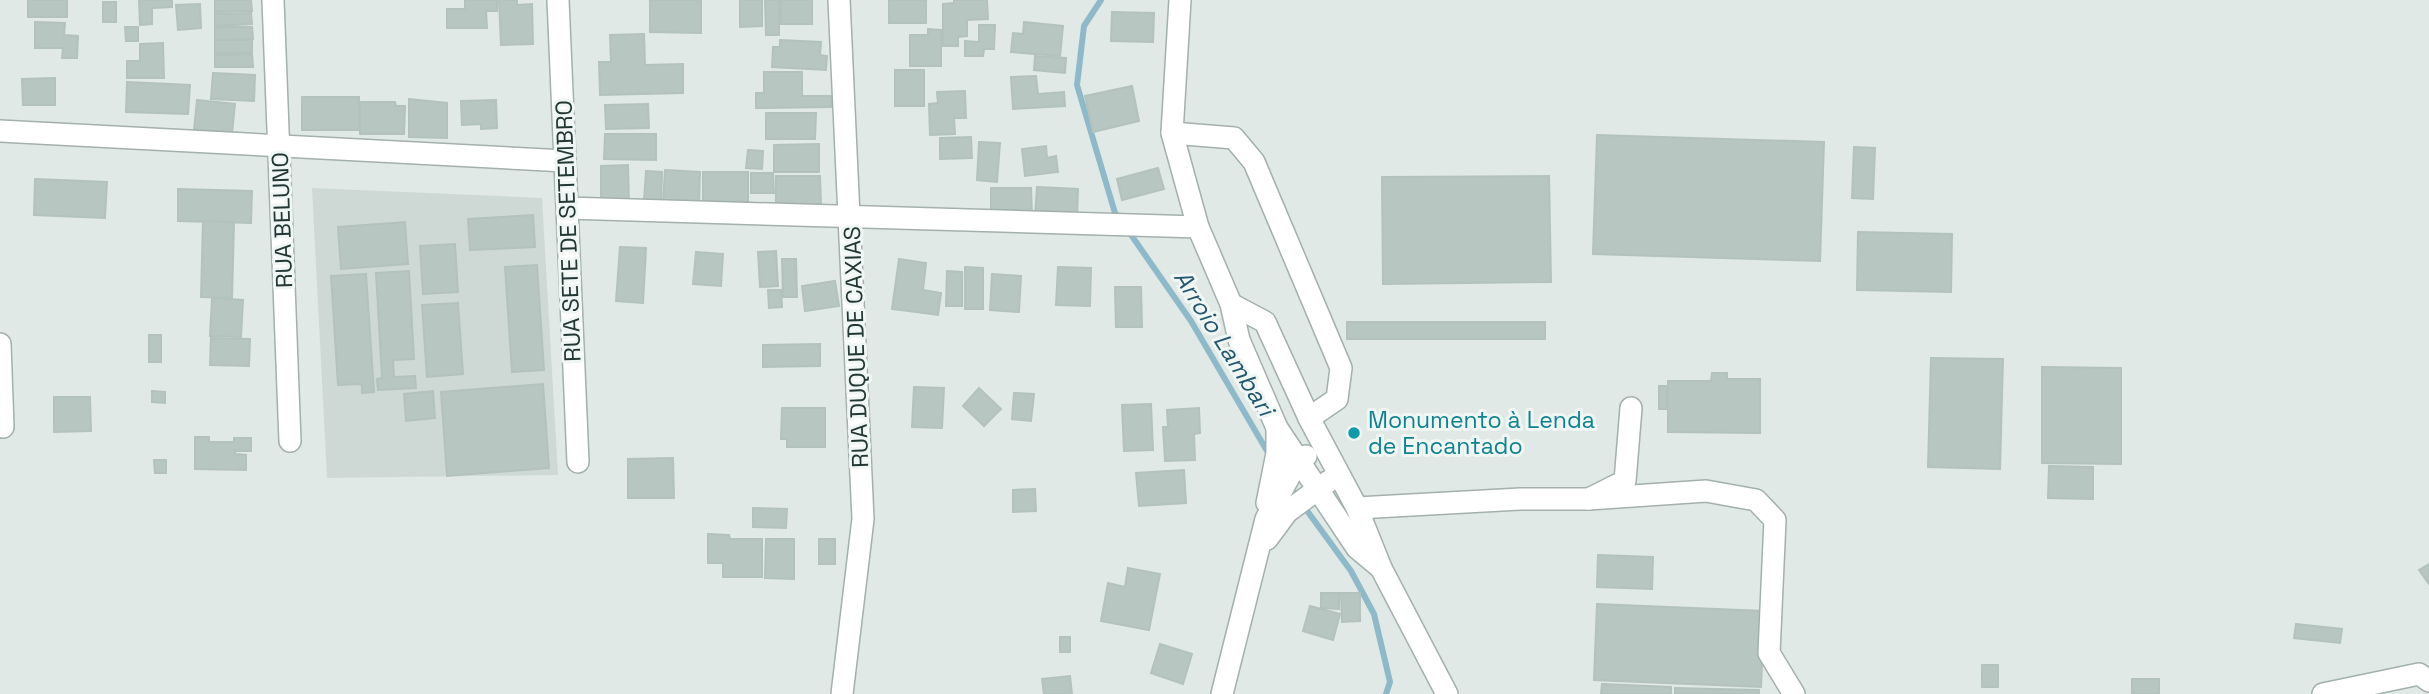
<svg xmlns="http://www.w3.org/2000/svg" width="2429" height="694" font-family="'Space Grotesk',sans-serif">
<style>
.built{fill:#ced9d5}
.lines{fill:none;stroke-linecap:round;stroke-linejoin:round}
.stream{stroke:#8db9c9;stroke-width:6}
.building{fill:#b8c6c2;stroke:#b3c2bd;stroke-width:2}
.minor-casing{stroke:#a3b0ad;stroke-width:24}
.minor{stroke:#fff;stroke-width:21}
.culture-dot{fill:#0f9aa8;stroke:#f0f6f4;stroke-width:2.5}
.labels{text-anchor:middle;stroke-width:6;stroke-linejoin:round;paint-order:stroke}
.street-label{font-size:23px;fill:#223734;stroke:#f0f6f4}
.culture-label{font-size:23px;fill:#0d838f;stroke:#f0f6f4;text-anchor:start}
.water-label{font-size:24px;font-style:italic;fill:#23586c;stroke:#f0f6f4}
</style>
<rect width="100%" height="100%" fill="#e0e9e6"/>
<polygon class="built" points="312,188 542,198 558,475 327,478"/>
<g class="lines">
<g class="stream">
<polyline points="1101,0 1084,26 1077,85 1115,213 1121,220"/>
<polyline points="1127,229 1191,321 1270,456"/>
<polyline points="1289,486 1351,571 1374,614 1390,682 1386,694"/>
</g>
</g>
<g class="building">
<rect x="28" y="0" width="39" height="17"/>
<polygon points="139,0 172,0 172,7 152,8 152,24 140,25"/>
<polygon points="215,0 251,0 252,11 215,12"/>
<polygon points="465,0 497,0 497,11 486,11 487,28 447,28 447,9 465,9"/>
<polygon points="499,0 517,0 517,5 532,4 533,44 501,45"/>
<polygon points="650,0 701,0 701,33 650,32"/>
<polygon points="740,0 762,0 762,26 740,27"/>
<polygon points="765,0 779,0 779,35 766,35"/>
<rect x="781" y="0" width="31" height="24"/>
<rect x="889" y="0" width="37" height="23"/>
<polygon points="954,0 987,0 988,19 967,20 967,36 958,37 958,46 943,46 943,4 954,3"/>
<rect x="103" y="2" width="13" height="20"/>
<polygon points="200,4 201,28 178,30 176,5"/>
<polygon points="1112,12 1154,13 1153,42 1111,41"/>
<polygon points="251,13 252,24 215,26 215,14"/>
<polygon points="35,22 65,23 64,35 78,36 77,58 62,58 63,48 35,48"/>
<polygon points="1024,22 1063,26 1060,56 1011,52 1013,33 1023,34"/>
<polygon points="979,25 995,25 994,49 984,49 983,56 965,56 965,41 979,42"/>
<polygon points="125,27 138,27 138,41 126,41"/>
<polygon points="215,27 252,27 253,39 215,40"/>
<polygon points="928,29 941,30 941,66 910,66 910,35 928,35"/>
<polygon points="644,34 645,65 683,64 683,93 600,95 599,62 611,62 610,35"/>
<rect x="215" y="40" width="37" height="13"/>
<polygon points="780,40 821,42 820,55 827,56 826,70 772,67 773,47 780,47"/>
<polygon points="163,43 164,78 127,78 127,61 140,61 140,44"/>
<polygon points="252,54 253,67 215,67 215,55"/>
<polygon points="1035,56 1066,58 1065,73 1034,70"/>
<rect x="895" y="70" width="29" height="36"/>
<polygon points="764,72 802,72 802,96 831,96 831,107 756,108 756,93 764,93"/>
<polygon points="213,73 255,75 254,101 211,99"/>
<polygon points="1036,76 1038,94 1064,92 1065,106 1013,109 1011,77"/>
<polygon points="55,78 55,105 23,105 22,79"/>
<polygon points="127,82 190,85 188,114 126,112"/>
<polygon points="1132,86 1139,121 1093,132 1085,96"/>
<polygon points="965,91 966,118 954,118 955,134 930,135 929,104 938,103 937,92"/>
<rect x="302" y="97" width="57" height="33"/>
<polygon points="409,99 447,103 447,138 409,137"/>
<polygon points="197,100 235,104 232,133 194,130"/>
<polygon points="496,100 497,128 481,129 481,124 462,125 461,101"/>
<polygon points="360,102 395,102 396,106 405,106 404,134 360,134"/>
<polygon points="648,104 649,128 606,129 605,105"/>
<polygon points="766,113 816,113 815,139 766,139"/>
<polygon points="605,134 656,134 656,160 604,159"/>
<polygon points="1597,135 1824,142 1820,261 1593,254"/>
<polygon points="971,137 972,158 940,159 940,138"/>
<polygon points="979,142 1000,143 997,182 977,180"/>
<polygon points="819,144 819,172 774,172 774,145"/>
<polygon points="1046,146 1047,158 1056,156 1058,172 1025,176 1022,149"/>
<polygon points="1854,147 1875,148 1873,199 1852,198"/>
<polygon points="748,150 763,151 762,169 746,168"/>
<polygon points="628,165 629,206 601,207 601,166"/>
<polygon points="1158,168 1164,189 1122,200 1117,179"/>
<polygon points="665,170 700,172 699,203 663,202"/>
<polygon points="646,171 662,172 661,202 644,201"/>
<rect x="703" y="172" width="45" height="32"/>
<polygon points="751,173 773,173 774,193 751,193"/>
<polygon points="776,176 820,176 821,206 776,212"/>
<polygon points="1549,176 1551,282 1383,284 1382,177"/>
<polygon points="35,179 107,182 105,218 34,215"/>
<polygon points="1037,187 1078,189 1077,218 1035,216"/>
<polygon points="991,188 1031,188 1032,216 991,216"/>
<polygon points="178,189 252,191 251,223 178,221"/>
<polygon points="533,215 535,247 470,250 468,219"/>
<polygon points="203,221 234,222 232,298 201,297"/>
<polygon points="405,222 408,264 341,269 338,227"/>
<polygon points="1858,232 1952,234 1951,292 1857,290"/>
<polygon points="455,244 458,292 423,294 420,246"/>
<polygon points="620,247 646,248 643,303 616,301"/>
<polygon points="776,251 778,286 760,287 758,252"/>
<polygon points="696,252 723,254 721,286 693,284"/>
<polygon points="782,259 796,259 797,297 783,297"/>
<polygon points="899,259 926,263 923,290 941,293 938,315 892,309"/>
<polygon points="537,265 544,370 512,372 505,267"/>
<polygon points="965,267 983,268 983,309 965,309"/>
<polygon points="1058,267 1091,268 1090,306 1056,305"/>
<polygon points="409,271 414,359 393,360 394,377 415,376 416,388 378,390 377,379 382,378 376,273"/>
<polygon points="947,271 962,272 962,306 946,306"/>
<polygon points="366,274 374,392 362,393 362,384 338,385 331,276"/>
<polygon points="992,274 1021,276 1019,312 990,310"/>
<polygon points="835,281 839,306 805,311 802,286"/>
<polygon points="1115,287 1141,287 1142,327 1116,327"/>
<polygon points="768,290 781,290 782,307 769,308"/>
<polygon points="212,298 243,300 241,337 210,336"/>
<polygon points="458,303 463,374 427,377 422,305"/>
<rect x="1347" y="322" width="198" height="17"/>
<rect x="149" y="335" width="12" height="27"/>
<polygon points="211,338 250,339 249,366 210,365"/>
<polygon points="820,344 820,366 763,367 763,345"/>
<polygon points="1931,358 2003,359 2000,469 1928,467"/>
<polygon points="2042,367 2121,368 2121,464 2042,463"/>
<polygon points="1712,373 1727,373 1727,379 1760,379 1760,433 1668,432 1668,381 1711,381"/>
<polygon points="543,384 549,468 447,476 441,392"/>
<rect x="1659" y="386" width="8" height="23"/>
<polygon points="914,387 944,388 942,428 912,427"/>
<polygon points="979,388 1001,409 984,426 963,406"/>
<polygon points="152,391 165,392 165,403 152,402"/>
<polygon points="433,391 435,418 406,421 404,394"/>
<polygon points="1014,393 1034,394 1031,421 1012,419"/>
<polygon points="54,397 90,397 91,431 54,432"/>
<polygon points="1151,404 1153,450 1124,451 1122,405"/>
<polygon points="782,408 825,408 825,447 787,447 787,439 781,439"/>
<polygon points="1199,408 1200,433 1194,434 1195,460 1165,461 1163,427 1168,427 1167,410"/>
<polygon points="195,437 209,437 209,442 234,442 234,438 251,438 251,451 235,451 235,454 246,455 246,470 195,469"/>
<polygon points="673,458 674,498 628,498 628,459"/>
<polygon points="154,460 166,460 166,473 155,473"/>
<polygon points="2049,466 2093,467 2093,499 2048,498"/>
<polygon points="1184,470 1186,503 1139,506 1136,473"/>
<polygon points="1035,489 1036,511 1013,512 1013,490"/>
<polygon points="753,508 787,509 786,528 753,527"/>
<polygon points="708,534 729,535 730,539 762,539 762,577 723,577 723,563 708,563"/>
<polygon points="766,539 794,539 794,579 765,578"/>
<rect x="819" y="539" width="16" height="25"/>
<polygon points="1598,555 1653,557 1652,589 1597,587"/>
<polygon points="2429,564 2429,584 2419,570"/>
<polygon points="1128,568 1160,574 1149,630 1101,621 1108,583 1125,587"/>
<polygon points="1321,593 1339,593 1339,609 1321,608"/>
<polygon points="1341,593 1360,593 1360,621 1342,622"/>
<polygon points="1597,604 1764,611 1761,687 1594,680"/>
<polygon points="1310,606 1340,614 1333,640 1303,631"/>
<polygon points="2296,624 2342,629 2340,643 2294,638"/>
<rect x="1060" y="637" width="10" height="15"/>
<polygon points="1160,644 1192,654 1183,684 1151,673"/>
<rect x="1982" y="665" width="16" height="22"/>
<polygon points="1070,676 1072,694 1044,694 1042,679"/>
<rect x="2132" y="679" width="27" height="15"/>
<polygon points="1602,684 1671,687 1671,694 1601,694"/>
<polygon points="1675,688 1759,690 1759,694 1675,694"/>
</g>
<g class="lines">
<g class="minor-casing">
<g id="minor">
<polyline points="273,0 290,441"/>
<polyline points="558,0 578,462"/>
<polyline points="839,0 863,519 842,694"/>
<polyline points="1180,0 1172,133 1198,227 1231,304 1239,340 1277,428 1357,548 1381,568"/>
<polyline points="0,131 565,161"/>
<polyline points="1172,133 1234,138 1254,162 1341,368 1337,399 1309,418"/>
<polyline points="567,208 1198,227"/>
<polyline points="1231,304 1265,322 1309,418 1357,508 1381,568 1447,694"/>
<polyline points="0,344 3,427"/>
<polyline points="1589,499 1706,491 1756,500 1775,520 1769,653 1794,694"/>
<polyline points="1267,503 1277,453 1277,428"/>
<polyline points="1357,508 1520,499 1589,499 1625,481 1631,408"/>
<polyline points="1267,539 1287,512 1329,481"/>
<polyline points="1222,694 1266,519 1299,459 1306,456"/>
<polyline points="2323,694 2419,674 2429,681"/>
</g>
</g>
<use href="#minor" class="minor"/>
</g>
<circle class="culture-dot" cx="1354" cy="433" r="7"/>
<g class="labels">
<g class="street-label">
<text transform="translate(282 220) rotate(-92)" y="8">RUA BELUNO</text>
<text transform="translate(568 231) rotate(-92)" y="8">RUA SETE DE SETEMBRO</text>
<text transform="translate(856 347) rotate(-92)" y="8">RUA DUQUE DE CAXIAS</text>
</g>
<g class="culture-label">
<text x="1368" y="428">Monumento à Lenda<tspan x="1368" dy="26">de Encantado</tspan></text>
</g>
<g class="water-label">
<text transform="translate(1224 343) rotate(58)" y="8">Arroio Lambari</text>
</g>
</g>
</svg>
